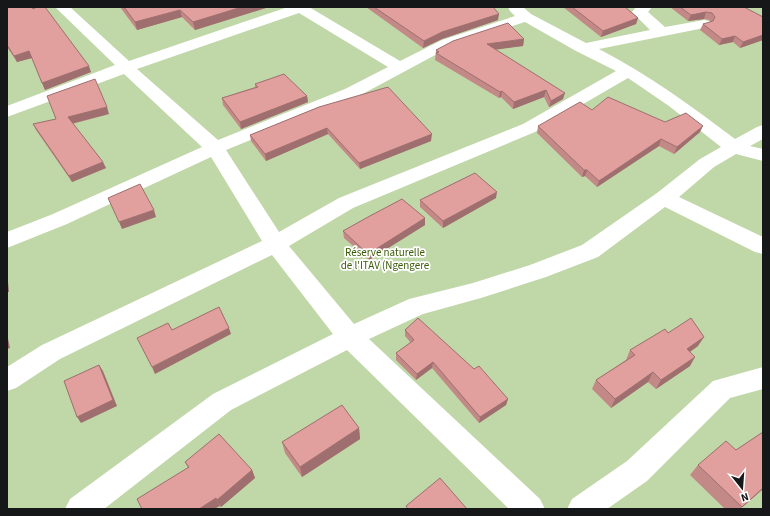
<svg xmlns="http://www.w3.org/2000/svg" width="770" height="516" font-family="'Source Sans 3',sans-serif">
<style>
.green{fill:#c0d7a8}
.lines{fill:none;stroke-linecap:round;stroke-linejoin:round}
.minor{fill:#fff;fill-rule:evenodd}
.wall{fill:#c28987}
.shaded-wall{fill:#9e6f6e}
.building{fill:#e19f9d;stroke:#9e6f6e}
.labels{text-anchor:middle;stroke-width:3.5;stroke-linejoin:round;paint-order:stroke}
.park-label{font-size:11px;fill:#3b5b08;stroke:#fff}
</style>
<rect width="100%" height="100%" fill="#dfe0e3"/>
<rect class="green" x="7" y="7" width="756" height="502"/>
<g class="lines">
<g class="minor">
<path d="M55,7h15l59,54 159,-54h21l91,54 42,-21 73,-24 -5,-5 -2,-4h15l8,7 55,29 64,-13 -18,-18 4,-5h16l-4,5 17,15 39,-7 5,1 2,3 -2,3 -110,22c50,26 91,56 136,90l22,-12 6,-2v14l-13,7 13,3v12l-27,-7 -22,13 -35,30 84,40v17l-8,-2 -90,-45 -67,50 -52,20 -65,21 -58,16 -54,25 171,160 5,10h-36l-162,-159 -116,60 -127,99h-39l5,-10 143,-105 120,-60 -61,-79 -212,104 -44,29 -9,3v-24l35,-22 220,-104 -51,-84 -144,67 -60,24v-16l46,-18 149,-67 -78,-73 -117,43v-11l108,-41zM299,13l89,54 -43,22 -127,51 -81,-71zM525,22l51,29 40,20 -93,53 -184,74 -60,34 -53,-82 131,-53 95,-51zM628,78l41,28 52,41 -21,12 -43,34 -75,52 -52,20 -57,18 -64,16 -55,25 -65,-78 64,-38 182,-76z"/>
<polygon points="763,367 763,389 730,398 647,481 607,509 567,509 572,499 627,461 713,381"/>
</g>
</g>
<g class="wall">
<polygon points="7,7 35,8 91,72 45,90 32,58 17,62 7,47"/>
<polygon points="120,7 269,7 195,30 182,17 137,30"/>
<polygon points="366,7 493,7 498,20 442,39 423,48"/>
<polygon points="563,7 625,7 638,18 636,24 601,37"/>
<polygon points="670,7 744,7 763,17 763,40 740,48 733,42 719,45 700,30 703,24 711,22 709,20 704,19 688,21"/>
<polygon points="524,39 523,46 495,49 563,99 549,107 544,97 513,109 501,97 499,98 435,60 436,50"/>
<polygon points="255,84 307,96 308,102 241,129 223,105 222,98 255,87"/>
<polygon points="319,107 431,141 360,169 328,134 266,161 251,141 250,135"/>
<polygon points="592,110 665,122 700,132 674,154 659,146 597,187 585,176 582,177 537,133 538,126"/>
<polygon points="109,114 72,124 106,168 72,182 36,130 33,124"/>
<polygon points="496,198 443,228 420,207 420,200"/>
<polygon points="425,218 425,225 369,260 344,238 343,231"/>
<polygon points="405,330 474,369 508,399 506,405 479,423 432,368 416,380 396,360 396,353 411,343 405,336"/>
<polygon points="668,333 698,346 690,352 690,366 656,389 648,382 611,408 592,389 596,380 626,360 630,350"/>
<polygon points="359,428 360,439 302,477 285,453 282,442"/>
<polygon points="763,432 763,489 740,509 725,509 690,475 698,465 736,450"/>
<polygon points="185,462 252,470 255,478 221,507 188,468"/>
</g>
<g class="shaded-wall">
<polygon points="242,7 269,7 195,30 193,22"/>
<polygon points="180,10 182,17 137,30 135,22"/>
<polygon points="706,12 704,19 688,21 691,15"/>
<polygon points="499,14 498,20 442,39 423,48 424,41 442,32"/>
<polygon points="638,18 636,24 601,37 603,31"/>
<polygon points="763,35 763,40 740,48 743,42"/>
<polygon points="735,36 733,42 719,45 722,39"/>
<polygon points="524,39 523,46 486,51 487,44"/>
<polygon points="29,51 32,58 17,62 14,56"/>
<polygon points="89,66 91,72 45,90 42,83"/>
<polygon points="546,90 544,97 513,109 514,102"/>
<polygon points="502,91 501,97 499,98 500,92"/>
<polygon points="565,93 563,99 549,107 551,101"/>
<polygon points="307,96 308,102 241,129 240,122"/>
<polygon points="107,107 109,114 70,124 68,117"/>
<polygon points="703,126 700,132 674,154 677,147"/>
<polygon points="327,128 328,134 266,161 265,154"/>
<polygon points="432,134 431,141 360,169 359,163"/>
<polygon points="661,139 659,146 597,187 599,181"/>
<polygon points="103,162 106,168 72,182 69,176"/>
<polygon points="584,170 587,170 585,176 582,177"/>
<polygon points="497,192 496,198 443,228 443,221"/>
<polygon points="154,210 156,217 122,229 119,222"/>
<polygon points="425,218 425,225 369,260 368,254"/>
<polygon points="7,272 9,292 7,292"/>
<polygon points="229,328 231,334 155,374 152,367"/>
<polygon points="7,334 10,348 7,349"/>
<polygon points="704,337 698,346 681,358 687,349"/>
<polygon points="695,357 690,366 656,389 661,380"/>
<polygon points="433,362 432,368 416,380 417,374"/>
<polygon points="99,365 103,371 117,406 81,423 77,417"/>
<polygon points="653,372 648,382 611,408 615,399"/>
<polygon points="508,399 506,405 479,423 480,417"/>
<polygon points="359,428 360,439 302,477 300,467"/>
<polygon points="252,470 255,478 221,507 217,500"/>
<polygon points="763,488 763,489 740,509"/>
<polygon points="216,498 220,506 214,509 199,509"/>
</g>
<g class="building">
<polygon points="7,7 32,7 33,9 37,7 45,7 89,66 42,83 29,51 14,56 7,45"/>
<polygon points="124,7 242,7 193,22 180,10 135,22"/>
<polygon points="374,7 493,7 499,14 442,32 424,41"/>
<polygon points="572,7 625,7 638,18 603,31"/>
<polygon points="680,7 744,7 763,17 763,35 743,42 735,36 722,39 703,24 713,21 715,17 712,13 706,12 691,15"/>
<polygon points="508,23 524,39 487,44 565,93 551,101 546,90 514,102 502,91 500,92 436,53 439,52 436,50 453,41"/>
<polygon points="284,74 307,96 240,122 222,98 258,87 255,84"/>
<polygon points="95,79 107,107 68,117 103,162 69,176 33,124 56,119 47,96"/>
<polygon points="388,87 432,134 359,163 327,128 265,154 250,135 319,107"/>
<polygon points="608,97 665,122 686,113 703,126 677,147 661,139 599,181 587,170 584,170 538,126 580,102 592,110"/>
<polygon points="475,173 497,192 443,221 420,200"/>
<polygon points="140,184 154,210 119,222 108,198"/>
<polygon points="402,199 425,218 368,254 343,231 368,217"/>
<polygon points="219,307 229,328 152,367 137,338 168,323 172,330"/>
<polygon points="418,318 474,369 479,366 508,399 480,417 433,362 417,374 396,353 414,340 405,330"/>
<polygon points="691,318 704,337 687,349 695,357 661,380 653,372 615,399 596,380 635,355 630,350 665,329 668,333"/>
<polygon points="99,365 113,400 77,417 64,381"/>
<polygon points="342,405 359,428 300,467 282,442"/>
<polygon points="763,432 763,488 742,507 698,465 726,441 736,450"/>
<polygon points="219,434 252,470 217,500 216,498 199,509 142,509 137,499 189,467 185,462"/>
<polygon points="440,478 467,509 408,509 406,506"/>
</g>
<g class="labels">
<g class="park-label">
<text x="385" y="256">Réserve naturelle<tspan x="385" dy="13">de l'ITAV (Ngengere</tspan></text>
</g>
</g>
<rect width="770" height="516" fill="none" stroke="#161718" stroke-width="16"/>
<g transform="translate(742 488) rotate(163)" stroke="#ffffff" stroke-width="3" paint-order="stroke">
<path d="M0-3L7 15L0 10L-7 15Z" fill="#161718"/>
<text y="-6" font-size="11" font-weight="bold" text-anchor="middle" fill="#161718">N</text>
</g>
</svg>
